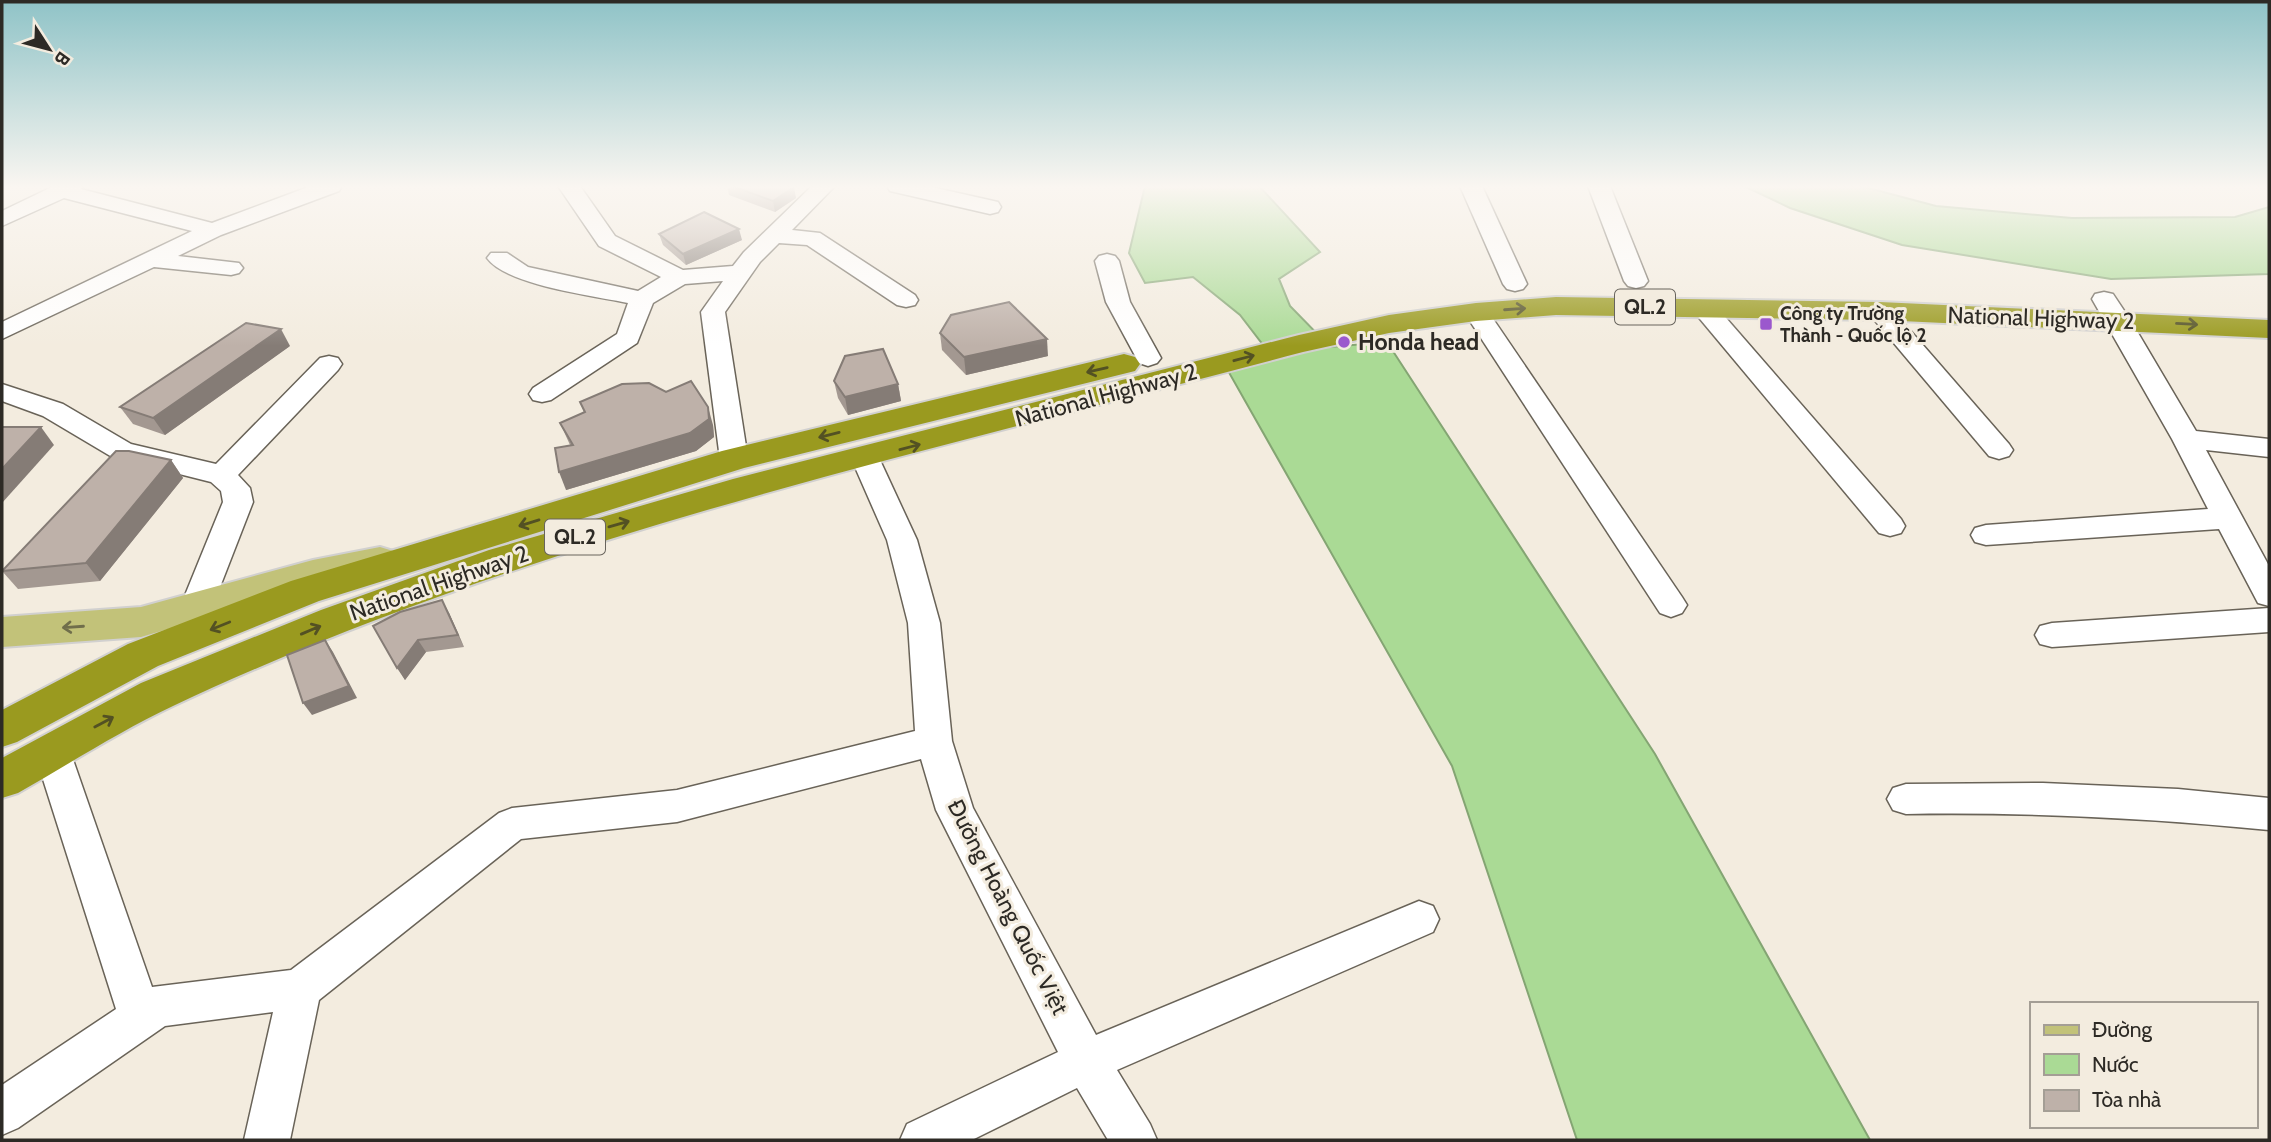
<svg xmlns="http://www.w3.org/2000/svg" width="2271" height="1142" font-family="Cabin,sans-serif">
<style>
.water{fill:#aada95;stroke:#84a573;stroke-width:2}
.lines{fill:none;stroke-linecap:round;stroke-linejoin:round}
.minor-casing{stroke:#696358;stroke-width:3}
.major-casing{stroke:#d1d0cf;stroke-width:4}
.highway-casing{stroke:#d1d0cf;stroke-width:4}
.minor{fill:#fff;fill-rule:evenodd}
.major{fill:#c2c279;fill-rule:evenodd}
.highway{fill:#9a9a1f;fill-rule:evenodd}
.wall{fill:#a39891}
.shaded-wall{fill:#857c76}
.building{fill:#beb1a9;stroke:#857c76;stroke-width:2}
.oneway{stroke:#535123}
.oneway2{stroke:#706e4b}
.poi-dot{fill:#9b58cd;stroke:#f3ecdf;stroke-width:2.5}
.labels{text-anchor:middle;stroke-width:6;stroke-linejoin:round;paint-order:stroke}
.far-poi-label{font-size:19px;font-weight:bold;fill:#2d2a25;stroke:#f3ecdf;text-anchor:start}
.shield{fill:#f3ecdf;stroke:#68645d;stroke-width:2}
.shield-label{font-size:21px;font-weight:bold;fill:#2d2a25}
.street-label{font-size:23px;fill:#2d2a25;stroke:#f3ecdf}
.poi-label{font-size:23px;font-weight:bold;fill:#2d2a25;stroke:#f3ecdf;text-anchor:start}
</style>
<rect width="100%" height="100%" fill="#f3ecdf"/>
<g class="water">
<polygon points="1145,186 1259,186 1320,252 1279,279 1290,306 1330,347 1387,342 1655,754 1870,1140 1577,1140 1452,766 1227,369 1273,358 1240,315 1193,277 1145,283 1129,253"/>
<polygon points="1744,186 1861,186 1936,206 2072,218 2235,217 2269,207 2269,274 2111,279 1902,245 1790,208"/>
</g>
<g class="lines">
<g class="minor-casing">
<g id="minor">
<polygon points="54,186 83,186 81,189 212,223 311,186 342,186 339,191 221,235 178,256 239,263 243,268 239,273 231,275 154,267 2,339 2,322 192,231 64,198 2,226 2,211"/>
<path d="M558,186h22l35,50 68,34 50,-4 11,-14 68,-66h23l-43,44 28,3 95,62 3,5 -3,5 -9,2 -9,-2 -90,-60 -28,-2 -19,19 -35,50 23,147 -4,6 -10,3 -10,-3 -4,-6 -19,-147 22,-31 -38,3 -32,19 -16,40 -86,57 -9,2 -9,-2 -4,-6 4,-6 84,-54 11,-31c-33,-7 -122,-18 -141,-45l4,-5h16l21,14 110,24 23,-14 -62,-31z"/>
<polygon points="887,186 927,186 998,202 1001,207 998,212 990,214 890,191"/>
<polygon points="1460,186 1482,186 1527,284 1523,289 1515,291 1507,289 1503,284"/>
<polygon points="1588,186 1610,186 1648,281 1644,286 1636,288 1628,286 1624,281"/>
<polygon points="1107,254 1115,256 1119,261 1130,302 1161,358 1157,363 1148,366 1139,363 1106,302 1095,261 1099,256"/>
<polygon points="2104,292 2113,294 2131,321 2196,431 2269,439 2269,457 2206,450 2269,566 2269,606 2258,603 2219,529 1986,545 1975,542 1971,535 1975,528 1986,525 2208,509 2172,439 2092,299 2095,294"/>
<polygon points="1704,301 1713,303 1901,519 1905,526 1901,533 1890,536 1879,533 1695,313 1692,308 1695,303"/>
<polygon points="1880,304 1889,306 2009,444 2013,450 2009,456 1999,459 1989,456 1871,316 1868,311 1871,306"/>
<polygon points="1476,305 1485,307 1682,597 1687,605 1682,613 1671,617 1660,613 1464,312 1467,307"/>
<polygon points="329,356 338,358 342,364 338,370 238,475 250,488 253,502 213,605 208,613 197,617 186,613 181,605 223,502 221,491 211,482 112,457 43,416 2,401 2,384 63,404 131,444 216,464 320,358"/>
<polygon points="865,449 875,452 879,458 917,540 940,623 952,741 973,808 1096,1035 1419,901 1433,906 1439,919 1433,932 1117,1070 1150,1124 1157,1140 1108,1140 1077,1088 972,1140 900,1140 907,1124 1058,1052 936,810 921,759 677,822 521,839 319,1000 290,1140 244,1140 273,1012 165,1026 18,1128 2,1135 2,1085 116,1009 34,751 39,741 52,737 65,741 70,751 152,987 291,970 499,813 512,808 677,790 915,731 908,623 887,540 851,458 855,452"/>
<polygon points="2269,608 2269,632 2052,647 2040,644 2035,635 2040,626 2052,623"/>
<path d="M2043,783l135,6 91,9v32c-121,-12 -241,-18 -363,-16l-13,-4 -6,-11 6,-11 13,-4z"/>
</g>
</g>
<g class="major-casing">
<polygon id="major" points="380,547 393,551 399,560 393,569 313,586 141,637 2,647 2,617 141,607 313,560"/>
</g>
<g class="highway-casing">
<g id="highway">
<path d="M1556,297l324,5 389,18v18l-389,-18 -324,-5 -80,6 -87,12 -86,19c-381,101 -772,185 -1130,354 -53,25 -104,58 -155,87l-16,5v-40l139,-75 180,-73 168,-60 244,-71 566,-144 90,-20 87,-12z"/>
<polygon points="1124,354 1135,357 1140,364 1135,371 744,468 319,601 158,666 17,742 2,747 2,710 128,644 291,581 722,451"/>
</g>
</g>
<use href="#minor" class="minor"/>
<use href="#major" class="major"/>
<use href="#highway" class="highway"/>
</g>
<g class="wall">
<polygon points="727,186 792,186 796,198 775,212 729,195"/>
<polygon points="659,234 742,240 686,265 663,245"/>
<polygon points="940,333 1048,356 966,375 942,350"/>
<polygon points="290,346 165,435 133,424 120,407"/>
<polygon points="834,381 898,384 901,401 848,415 838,398"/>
<polygon points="580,402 713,425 714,437 696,451 566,490 570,445 560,423 584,412"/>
<polygon points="171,460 183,478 100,581 18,589 2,571"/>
<polygon points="449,613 464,647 426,652 405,680 373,626"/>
</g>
<g class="shaded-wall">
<polygon points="794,187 796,198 775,212 773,201"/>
<polygon points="739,229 742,240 686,265 683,254"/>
<polygon points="281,329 290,346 165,435 153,418"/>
<polygon points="1047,339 1048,356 966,375 964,357"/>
<polygon points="898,384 901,401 848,415 845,397"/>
<polygon points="708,407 713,425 714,437 696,451 566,490 559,472"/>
<polygon points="41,427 54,445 2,503 2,469"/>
<polygon points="171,460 183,478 100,581 86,563"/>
<polygon points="442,600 449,613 464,647 458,635"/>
<polygon points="325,640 333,652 357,698 312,715 303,703"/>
<polygon points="418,640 426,652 405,680 397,668"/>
</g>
<g class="building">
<polygon points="732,186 792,186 794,187 773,201"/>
<polygon points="704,212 739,229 683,254 659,234"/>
<polygon points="1009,302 1047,339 964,357 940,333 951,315"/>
<polygon points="246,323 281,329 153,418 120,407"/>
<polygon points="883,349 898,384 845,397 834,381 845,356"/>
<polygon points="691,381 708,407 709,419 690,433 559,472 555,448 573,445 560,423 585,412 580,402 622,384 649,383 666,392"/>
<polygon points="2,427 41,427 2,469"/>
<polygon points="116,451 129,451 171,460 86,563 2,571"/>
<polygon points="442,600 458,635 418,640 397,668 373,626 400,612"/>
<polygon points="325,640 349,686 303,703 287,655"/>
</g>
<defs><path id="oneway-shaft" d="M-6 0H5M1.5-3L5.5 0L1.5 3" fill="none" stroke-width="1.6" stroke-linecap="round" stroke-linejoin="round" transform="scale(1.75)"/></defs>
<g class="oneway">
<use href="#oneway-shaft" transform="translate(1515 309) rotate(-4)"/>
<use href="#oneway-shaft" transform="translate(2187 324) rotate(3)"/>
<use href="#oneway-shaft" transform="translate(1244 358) rotate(-15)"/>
<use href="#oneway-shaft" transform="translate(1097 370) rotate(167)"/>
<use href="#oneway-shaft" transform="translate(829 435) rotate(166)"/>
<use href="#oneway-shaft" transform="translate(910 447) rotate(-15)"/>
<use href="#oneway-shaft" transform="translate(529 523) rotate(163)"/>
<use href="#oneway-shaft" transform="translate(619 524) rotate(-16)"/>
<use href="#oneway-shaft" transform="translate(220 626) rotate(158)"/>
<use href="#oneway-shaft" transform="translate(311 630) rotate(-23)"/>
<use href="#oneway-shaft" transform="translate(104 722) rotate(-28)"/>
</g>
<use class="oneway2" href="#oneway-shaft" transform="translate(73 627) rotate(176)"/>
<linearGradient id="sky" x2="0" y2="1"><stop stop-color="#8fc3c7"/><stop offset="0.54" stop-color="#faf6f1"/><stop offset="1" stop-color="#faf6f1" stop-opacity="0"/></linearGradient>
<rect width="2271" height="346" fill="url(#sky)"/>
<g class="poi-dot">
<rect x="1759" y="317" width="14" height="14" rx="3.5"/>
<circle cx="1344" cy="342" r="7"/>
</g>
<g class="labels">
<g class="far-poi-label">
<text x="1780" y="320">Công ty Trường<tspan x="1780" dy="22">Thành - Quốc lộ 2</tspan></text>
</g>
<g class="shield">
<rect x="1615" y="289.5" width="60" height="35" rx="5"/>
<rect x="545" y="519.5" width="60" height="35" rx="5"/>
</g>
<g class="shield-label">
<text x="1645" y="314">QL.2</text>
<text x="575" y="544">QL.2</text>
</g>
<g class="street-label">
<text transform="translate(2041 318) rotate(2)" y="8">National Highway 2</text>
<text transform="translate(1106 395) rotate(-15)" y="8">National Highway 2</text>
<text transform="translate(439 583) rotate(-19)" y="8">National Highway 2</text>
<text transform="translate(1008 907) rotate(63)" y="8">Đường Hoàng Quốc Việt</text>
</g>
<g class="poi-label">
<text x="1358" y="350">Honda head</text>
</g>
</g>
<rect width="2271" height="1142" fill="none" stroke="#2d2a25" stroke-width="7"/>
<rect x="2030" y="1002" width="228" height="126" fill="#f3ecdf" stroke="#a49e95" stroke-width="2"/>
<rect x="2044" y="1025" width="35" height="10" fill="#c2c279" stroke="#a49e95" stroke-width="2"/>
<text x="2092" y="1037" font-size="21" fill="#2d2a25">Đường</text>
<rect x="2044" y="1054" width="35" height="21" fill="#aada95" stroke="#a49e95" stroke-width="2"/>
<text x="2092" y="1072" font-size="21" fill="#2d2a25">Nước</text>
<rect x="2044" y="1090" width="35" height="21" fill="#beb1a9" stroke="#a49e95" stroke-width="2"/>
<text x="2092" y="1107" font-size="21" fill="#2d2a25">Tòa nhà</text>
<g transform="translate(49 49) rotate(126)" stroke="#f3ecdf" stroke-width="5" paint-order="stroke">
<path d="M0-5L12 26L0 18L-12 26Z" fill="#2d2a25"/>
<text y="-10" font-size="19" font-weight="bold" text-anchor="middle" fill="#2d2a25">B</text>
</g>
</svg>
